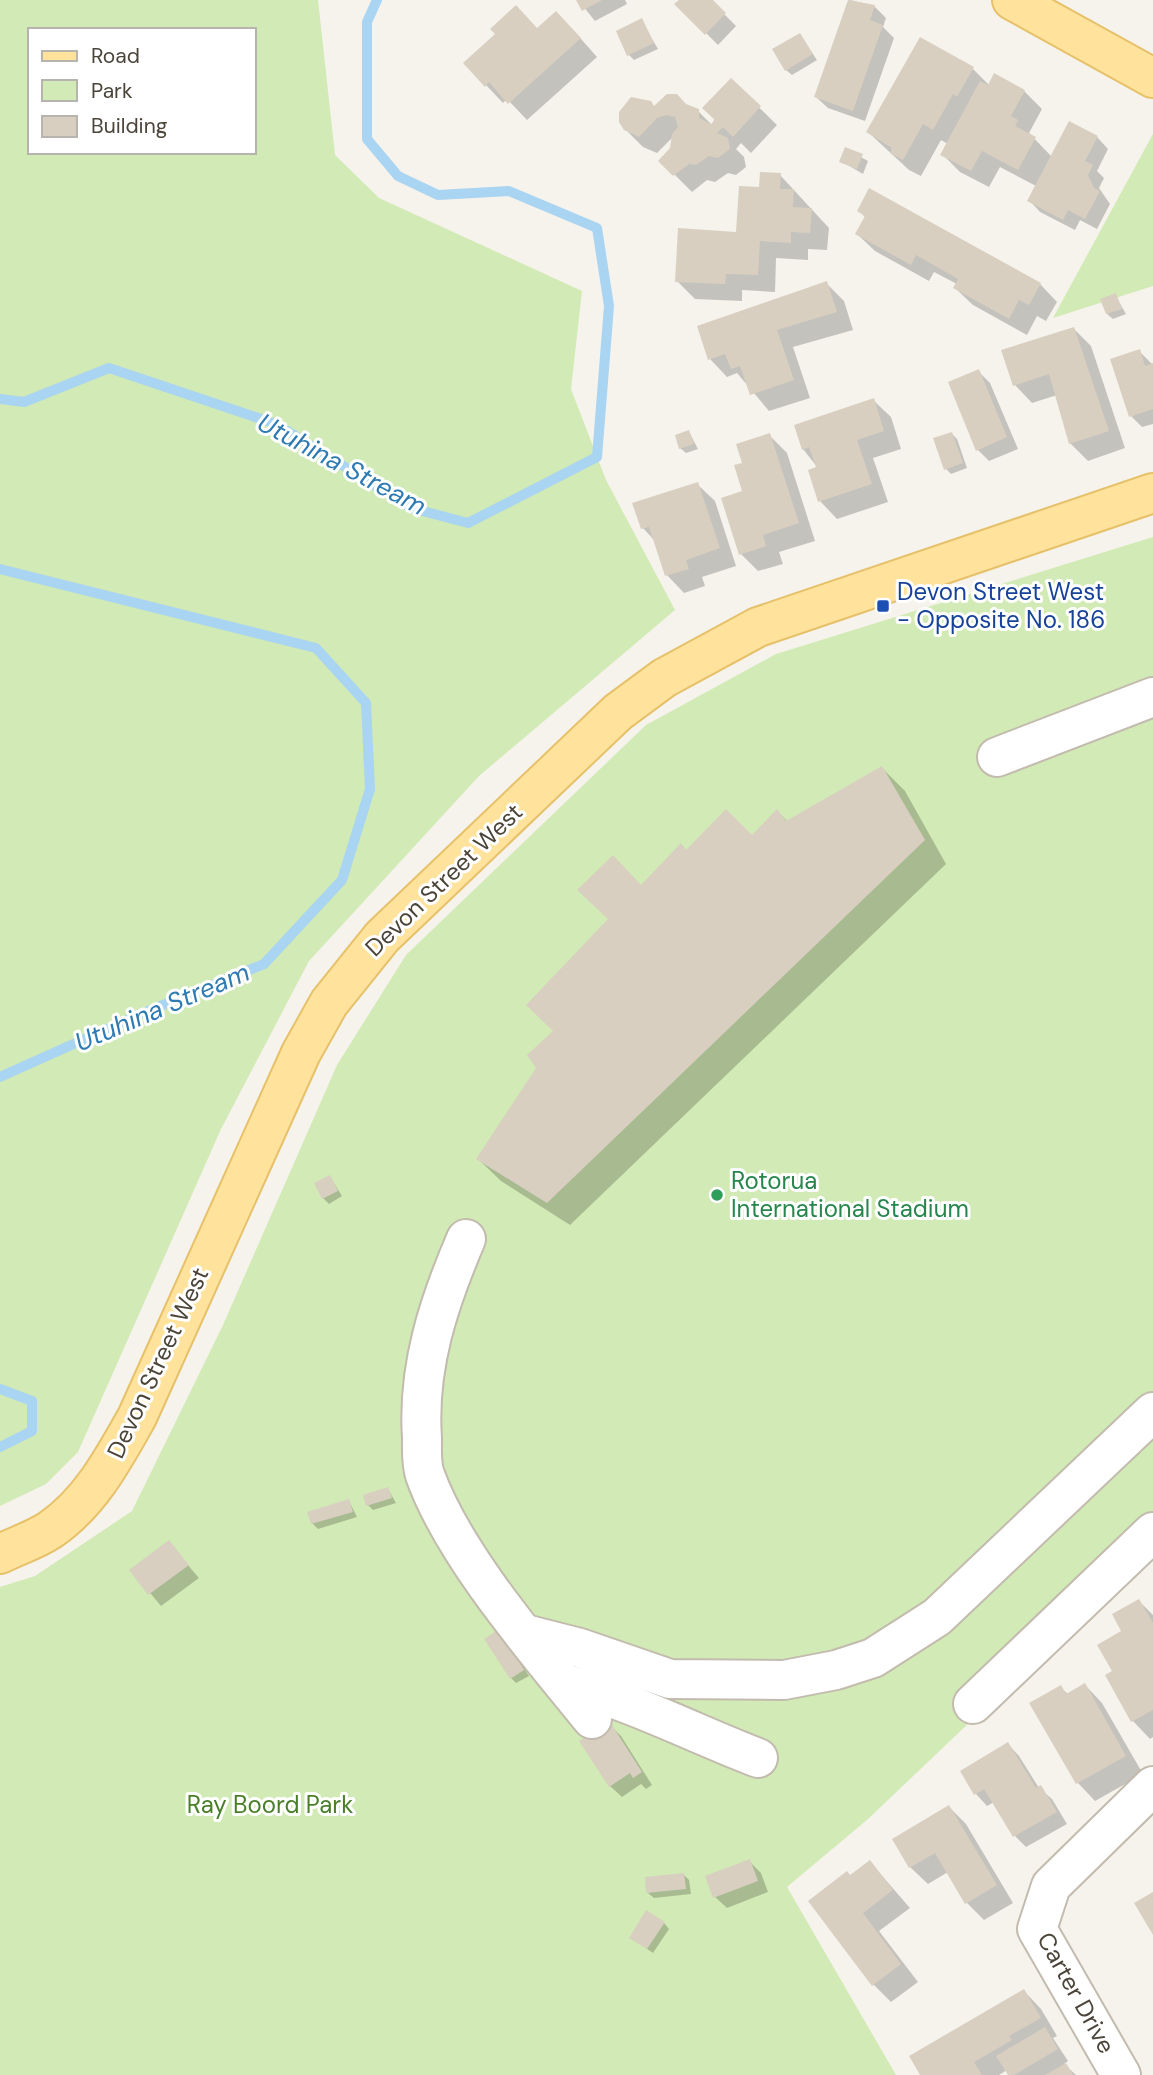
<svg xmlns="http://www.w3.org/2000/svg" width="1153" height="2075" font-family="'DM Sans',sans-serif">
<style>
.green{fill:#d2eab5;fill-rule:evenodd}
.shadow{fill:#0003}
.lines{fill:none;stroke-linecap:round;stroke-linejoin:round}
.stream{stroke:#a9d4f2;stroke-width:10}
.building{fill:#d8cfc1}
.minor-casing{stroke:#c2bbae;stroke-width:42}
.major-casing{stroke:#e6c16a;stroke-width:42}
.minor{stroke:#fff;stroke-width:38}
.major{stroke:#ffe39c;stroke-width:38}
.transit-dot{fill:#1a4fb4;stroke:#fff;stroke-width:2.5}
.leisure-dot{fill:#2e9e5b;stroke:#fff;stroke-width:2.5}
.labels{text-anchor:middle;stroke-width:6;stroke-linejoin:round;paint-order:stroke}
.transit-label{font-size:24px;fill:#164399;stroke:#fff;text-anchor:start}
.street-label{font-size:24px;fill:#4b4439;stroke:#fff}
.leisure-label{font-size:24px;fill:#27864d;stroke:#fff;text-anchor:start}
.park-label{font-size:24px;fill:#4a7f2a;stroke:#fff}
.water-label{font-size:26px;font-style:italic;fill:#2e7ab2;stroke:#fff}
</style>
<rect width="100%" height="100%" fill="#f6f3ec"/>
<g class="green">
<path d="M0,0h318l17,155 44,43 203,93 -11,98 35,91 69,130 -196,166 -170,185 -88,168 -143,323 -32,32 -46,22zM30,30h224v122h-224z"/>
<polygon points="1153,134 1153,286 1053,318"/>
<polygon points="1153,537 1153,1548 868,1819 787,1887 896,2075 0,2075 0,1587 35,1576 132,1511 223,1325 337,1065 406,955 646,725 776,654"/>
</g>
<g class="shadow">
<polygon points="578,0 625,0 627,4 595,21"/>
<polygon points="681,0 710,0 736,26 718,45 677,4"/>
<polygon points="850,0 874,6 886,18 883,27 894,38 865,121 828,108 816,97"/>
<polygon points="641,20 658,49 634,60 629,55"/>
<polygon points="538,30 574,31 597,57 527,120 507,99 503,103 486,85 497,34"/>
<polygon points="800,35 817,60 792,75 786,70"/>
<polygon points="973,69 990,86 1024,91 1042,109 1029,133 1052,157 1097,137 1108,149 1097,171 1104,178 1099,188 1110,204 1097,229 1080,220 1075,230 1040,212 1029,200 1036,186 1000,167 989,187 960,172 942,154 948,144 941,140 921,176 909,170 868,132"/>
<polygon points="731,80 777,125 751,153 741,143 736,149 744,157 746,167 736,175 728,173 715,182 707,180 692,192 661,161 671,149 673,137 657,153 643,147 625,129 655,108 687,107 698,111 712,125"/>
<polygon points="846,149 868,161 863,174 841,161"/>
<polygon points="780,175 829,228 827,250 808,249 808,260 776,258 775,292 742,290 742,301 695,299 677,281 738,234 761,189"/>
<polygon points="859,211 1040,284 1057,302 1046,321 1037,316 1027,335 973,305 955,288 957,284 934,272 929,281 875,251 857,234 866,218"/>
<polygon points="826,283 844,301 853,330 793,347 810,398 769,411 737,373 727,377 710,359"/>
<polygon points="1115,295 1126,314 1113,319 1107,314"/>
<polygon points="1074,329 1091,346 1125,448 1088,461 1070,443 1057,395 1032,403 1015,385"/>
<polygon points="1139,351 1153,365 1153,424 1142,427 1131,416"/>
<polygon points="978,371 990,383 1018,449 989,461 978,450"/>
<polygon points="873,400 891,417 901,449 873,458 888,502 837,519 820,501 818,468 803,449"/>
<polygon points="689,432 698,449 686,453 680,448"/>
<polygon points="952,434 957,439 967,468 951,474 946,469"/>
<polygon points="769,435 787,453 815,541 779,552 783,564 758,571 741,554 744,464"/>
<polygon points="697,484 715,501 736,566 702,577 705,586 684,593 667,575 655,541 643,528"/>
<polygon points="882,768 905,791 946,864 570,1225 501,1181 478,1159 538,1068 555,1032 642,887 687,852 752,837 777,811 788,822"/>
<polygon points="330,1177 342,1196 329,1204 323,1198"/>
<polygon points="388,1489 396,1503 373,1510 368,1505"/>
<polygon points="349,1501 357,1517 318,1529 312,1523"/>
<polygon points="168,1542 199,1578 161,1606 131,1570"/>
<polygon points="1139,1601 1153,1615 1153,1737 1150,1739 1133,1721 1107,1676 1114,1672 1124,1631"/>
<polygon points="504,1637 529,1676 516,1683 511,1678"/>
<polygon points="1085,1685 1102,1703 1143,1774 1095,1801 1078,1783 1032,1703 1060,1687 1069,1695"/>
<polygon points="609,1724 621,1736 652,1785 646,1789 641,1784 622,1797 610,1786"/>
<polygon points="1008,1744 1019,1756 1039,1788 1052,1799 1067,1824 1026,1847 1015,1836 994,1802 987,1806 976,1794 962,1771"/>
<polygon points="949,1807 966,1824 1013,1903 984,1920 967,1903 948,1872 928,1884 910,1867"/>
<polygon points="749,1861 761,1873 768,1892 727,1908 715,1897"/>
<polygon points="870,1862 910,1908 879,1931 918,1982 891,2002 874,1985 850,1877"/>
<polygon points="684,1875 689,1880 691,1894 654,1898 648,1893"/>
<polygon points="664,1923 669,1929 653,1953 631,1938"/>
<polygon points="1024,1991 1041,2009 1057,2036 1053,2038 1068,2061 1064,2064 1076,2075 1010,2075 1007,2070 999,2075 922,2075"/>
</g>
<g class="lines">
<g class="stream">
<polyline points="0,399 24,402 109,368 276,424 411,508 468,523 597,457 609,306 597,228 509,191 438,195 398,176 367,139 367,22 377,0"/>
<polyline points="0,569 316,648 366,703 370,789 342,880 264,964 136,1016 0,1077"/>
<polyline points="0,1389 32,1401 32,1431 0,1447"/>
</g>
</g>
<g class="building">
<polygon points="576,0 602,0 582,11"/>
<polygon points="679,0 713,0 726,13 705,35 674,4"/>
<polygon points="848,0 875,5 870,20 883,25 853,111 814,97"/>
<polygon points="516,5 537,28 556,11 581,38 508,104 489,82 485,87 463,63 495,34 490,29"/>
<polygon points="642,18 654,43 627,56 616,31"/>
<polygon points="800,33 813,54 785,71 772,49"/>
<polygon points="920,37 974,67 957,97 953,94 933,130 923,124 903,160 890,153 892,148 866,132"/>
<polygon points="994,73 1025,90 1011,116 1018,120 1015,126 1036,137 1018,170 982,151 971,171 940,155 980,81 988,85"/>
<polygon points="731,78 761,106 733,137 723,127 717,133 728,138 730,149 718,158 709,156 696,165 689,164 673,176 658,161 670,148 672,134 678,127 675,117 666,115 657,118 639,137 624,130 619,122 619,112 631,97 651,101 654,106 667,94 677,94 686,104 699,109 699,118 711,124 715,120 702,108"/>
<polygon points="1069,121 1098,136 1085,161 1093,165 1088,175 1094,188 1100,191 1085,219 1068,210 1063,220 1027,201"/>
<polygon points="845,147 863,154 857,169 839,162"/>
<polygon points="760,172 781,173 780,189 794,189 793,207 812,208 810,233 791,232 791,243 760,241 758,275 726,274 725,284 675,282 678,228 736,232 739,186 759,187"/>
<polygon points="869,188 1041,283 1029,305 1019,300 1009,319 953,288 958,279 916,255 911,265 855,234 865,216 857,211"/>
<polygon points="827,281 837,312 777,330 794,380 750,395 740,366 731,369 725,354 708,360 697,326"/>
<polygon points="1116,293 1122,309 1106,314 1100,299"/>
<polygon points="1074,327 1109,431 1069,444 1049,374 1013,386 1001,350"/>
<polygon points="1140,349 1145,366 1153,363 1153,409 1129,417 1110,359"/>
<polygon points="979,369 1007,437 976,451 948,382"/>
<polygon points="874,398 884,431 857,440 872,484 818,502 808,470 816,467 809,447 802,450 794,425"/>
<polygon points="689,430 694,444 679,449 675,435"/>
<polygon points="952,432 963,463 944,470 933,438"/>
<polygon points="770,433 799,523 763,535 766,546 739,555 721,498 742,491 734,465 742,463 736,444"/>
<polygon points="698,482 720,548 686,560 689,569 665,576 649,527 641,529 632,503"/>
<polygon points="882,766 925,840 547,1203 476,1159 536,1068 527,1055 553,1031 526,1005 608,919 577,890 613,855 641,885 681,843 686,850 726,809 752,835 777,809 786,821"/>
<polygon points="330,1175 338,1191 322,1199 314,1183"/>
<polygon points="388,1487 392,1498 366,1506 363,1495"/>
<polygon points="349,1499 353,1512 311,1524 307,1512"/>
<polygon points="169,1540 189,1565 148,1595 129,1570"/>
<polygon points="1139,1599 1153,1623 1153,1710 1131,1722 1105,1675 1112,1671 1097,1645 1121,1631 1112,1614"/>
<polygon points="499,1629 524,1670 510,1679 484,1639"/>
<polygon points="1085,1683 1126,1756 1076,1784 1029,1703 1061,1685 1066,1694"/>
<polygon points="610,1722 642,1772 633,1778 630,1773 609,1787 579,1741"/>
<polygon points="1008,1742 1036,1788 1041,1785 1057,1812 1013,1837 984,1789 974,1795 960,1771"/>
<polygon points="949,1805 997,1885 965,1904 935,1853 909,1868 892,1839"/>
<polygon points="750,1859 758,1881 713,1898 705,1876"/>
<polygon points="870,1860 893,1890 863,1913 901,1964 872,1986 808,1901 847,1871 850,1875"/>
<polygon points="684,1873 686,1889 646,1893 645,1877"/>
<polygon points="1153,1892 1153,1935 1134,1903"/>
<polygon points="646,1910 665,1922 647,1949 629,1938"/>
<polygon points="1024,1989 1041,2018 1009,2036 1012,2040 974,2062 982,2075 920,2075 909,2056"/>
<polygon points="1045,2027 1058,2049 1014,2075 1008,2075 996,2056"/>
<polygon points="1066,2063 1073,2075 1045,2075"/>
</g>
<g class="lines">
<g class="minor-casing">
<g id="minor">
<polyline points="997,757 1153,697"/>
<path d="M466,1239c-27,63 -49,128 -44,199 0,11 -1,26 3,37 29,81 112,176 167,244"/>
<polyline points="525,1634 580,1648 670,1679 784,1680 836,1670 873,1658 937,1617 1153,1412"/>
<path d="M563,1683c67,17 130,50 195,75"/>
<polyline points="973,1704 1153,1532"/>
<polyline points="1121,2075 1037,1929 1051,1886 1153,1786"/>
</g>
</g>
<g class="major-casing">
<g id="major">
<polyline points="1012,0 1153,78"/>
<path d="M0,1554c16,-8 35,-14 50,-24 40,-27 64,-72 87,-113l164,-364 28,-50 53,-66 236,-225 46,-34 94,-51 395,-134"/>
</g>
</g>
<use href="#minor" class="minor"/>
<use href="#major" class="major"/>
</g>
<rect class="transit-dot" x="876" y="599" width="14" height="14" rx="3.5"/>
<circle class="leisure-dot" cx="717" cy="1195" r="7"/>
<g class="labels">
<g class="transit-label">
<text x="897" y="600">Devon Street West<tspan x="897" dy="28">- Opposite No. 186</tspan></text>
</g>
<g class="street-label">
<text transform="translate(444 880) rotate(-44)" y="8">Devon Street West</text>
<text transform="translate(158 1363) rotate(-65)" y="8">Devon Street West</text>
<text transform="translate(1076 1993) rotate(61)" y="8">Carter Drive</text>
</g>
<g class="leisure-label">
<text x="731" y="1189">Rotorua<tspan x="731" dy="28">International Stadium</tspan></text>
</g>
<g class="park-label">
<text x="270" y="1813">Ray Boord Park</text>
</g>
<g class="water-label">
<text transform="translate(342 464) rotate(28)" y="9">Utuhina Stream</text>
<text transform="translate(162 1007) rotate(-23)" y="9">Utuhina Stream</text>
</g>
</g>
<rect x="28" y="28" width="228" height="126" fill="#ffffff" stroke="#b7b4b0" stroke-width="2"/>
<rect x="42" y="51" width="35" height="10" fill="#ffe39c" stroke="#b7b4b0" stroke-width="2"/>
<text x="91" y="63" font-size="21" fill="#4b4439">Road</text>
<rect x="42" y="80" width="35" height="21" fill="#d2eab5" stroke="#b7b4b0" stroke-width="2"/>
<text x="91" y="98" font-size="21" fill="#4b4439">Park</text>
<rect x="42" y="116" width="35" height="21" fill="#d8cfc1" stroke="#b7b4b0" stroke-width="2"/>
<text x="91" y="133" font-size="21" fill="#4b4439">Building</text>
</svg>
